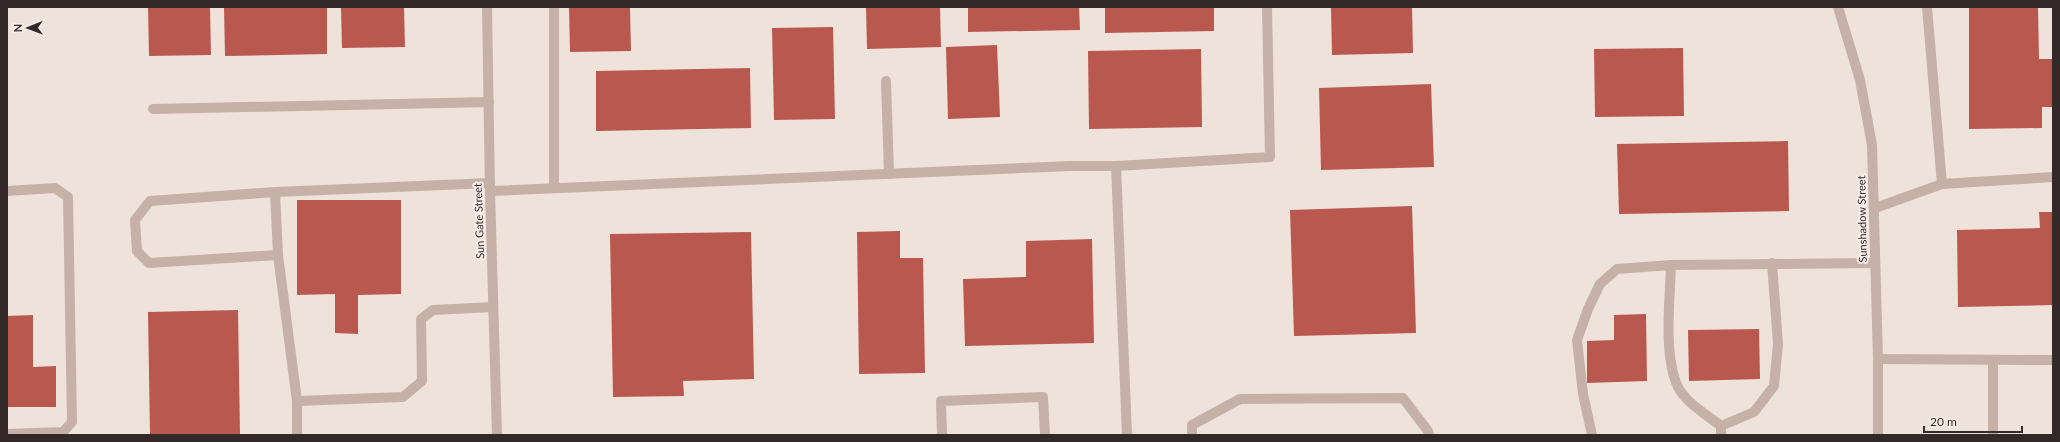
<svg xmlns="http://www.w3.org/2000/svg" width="2060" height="442" font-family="Lato,sans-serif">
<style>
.building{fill:#b9584f}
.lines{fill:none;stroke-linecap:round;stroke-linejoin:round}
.lane{stroke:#c5b1a8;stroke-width:10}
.street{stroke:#c5b1a8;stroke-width:10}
.labels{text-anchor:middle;stroke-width:4;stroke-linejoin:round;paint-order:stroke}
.street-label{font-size:11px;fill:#332928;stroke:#f7ede7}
</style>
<rect width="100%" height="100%" fill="#efe2db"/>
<g class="building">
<polygon points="148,7 210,7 211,55 149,56"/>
<polygon points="224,7 327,7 327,54 225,56"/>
<polygon points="341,7 404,7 405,47 342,48"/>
<polygon points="569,7 630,7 631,51 570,52"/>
<polygon points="866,7 940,7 941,47 867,49"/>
<polygon points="968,7 1079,7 1080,30 968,32"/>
<polygon points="1105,7 1214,7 1214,31 1105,33"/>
<polygon points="1331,7 1412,7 1413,53 1332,55"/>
<polygon points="1969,7 2038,7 2039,59 2053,59 2053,107 2042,107 2042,128 1969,129"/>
<polygon points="833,27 835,119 774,120 772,28"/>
<polygon points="997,45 1000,117 948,119 946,47"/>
<polygon points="1683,48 1684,116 1595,117 1594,49"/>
<polygon points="1201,49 1202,127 1089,129 1088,51"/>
<polygon points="750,68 751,128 596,131 596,71"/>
<polygon points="1431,84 1434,167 1321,170 1319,88"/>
<polygon points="1788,141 1789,211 1619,214 1617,144"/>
<polygon points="297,200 401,200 401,294 358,295 358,334 335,333 335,294 297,295"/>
<polygon points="1412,206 1416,333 1294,336 1290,210"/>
<polygon points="2039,212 2053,212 2053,305 1958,307 1957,230 2040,228"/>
<polygon points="900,231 900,258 923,258 925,373 859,374 857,232"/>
<polygon points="751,232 754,379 683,381 684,396 613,397 610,234"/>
<polygon points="1092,239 1094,343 965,346 963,279 1026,277 1026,241"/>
<polygon points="238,310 240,435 150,435 148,312"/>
<polygon points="1646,314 1647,381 1587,383 1587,341 1614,340 1614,315"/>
<polygon points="33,315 33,367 56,366 56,407 7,407 7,316"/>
<polygon points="1759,329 1760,379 1689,381 1688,330"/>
</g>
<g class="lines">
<g class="lane">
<polyline points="554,7 554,188"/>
<polyline points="1927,7 1942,184"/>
<polyline points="886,81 889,174"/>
<polyline points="153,109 489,102"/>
<polyline points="1116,166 1127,435"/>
<polyline points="7,191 55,188 68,197 72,422 63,432 7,434"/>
<polyline points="490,191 1071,166 1116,166 1270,157 1267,7"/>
<polyline points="275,192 278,255 297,401 297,435"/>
<polyline points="1875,208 1942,184 2053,177"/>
<polyline points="278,255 149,263 137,251 135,220 150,201 275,192 490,183"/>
<polyline points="1878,359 2053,360"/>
<polyline points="1993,361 1993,435"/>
<polyline points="297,401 403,397 422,381 421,319 433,310 493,307"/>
<polyline points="1721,426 1754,412 1774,386 1778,344 1772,263"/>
<polyline points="942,435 941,401 1043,397 1045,435"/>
<polyline points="1192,435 1192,425 1240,399 1403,398 1428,431 1429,435"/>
<polyline points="1592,435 1583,394 1577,340 1588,309 1600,284 1617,269 1671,265"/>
<path d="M1721,435v-9c-14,-11 -35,-23 -43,-39 -15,-32 -8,-87 -7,-122l203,-2"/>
</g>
<g class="street">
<polyline points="487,7 490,191 497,435"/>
<polyline points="1838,7 1860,80 1872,145 1878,359 1878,435"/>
</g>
</g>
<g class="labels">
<g class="street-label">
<text transform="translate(1862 219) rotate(-91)" y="4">Sunshadow Street</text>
<text transform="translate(479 221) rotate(-92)" y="4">Sun Gate Street</text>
</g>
</g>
<rect width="2060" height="442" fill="none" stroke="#332928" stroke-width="16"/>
<g transform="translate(28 28) rotate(269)" stroke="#f7ede7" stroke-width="3" paint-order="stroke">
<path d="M0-3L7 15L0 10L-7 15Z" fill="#332928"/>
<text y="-6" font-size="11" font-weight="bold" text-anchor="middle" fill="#332928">N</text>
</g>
<path d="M1924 426v6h98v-6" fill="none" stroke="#332928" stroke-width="2"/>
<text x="1930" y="426" font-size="12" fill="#332928" stroke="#f7ede7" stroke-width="3" paint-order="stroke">20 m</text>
</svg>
